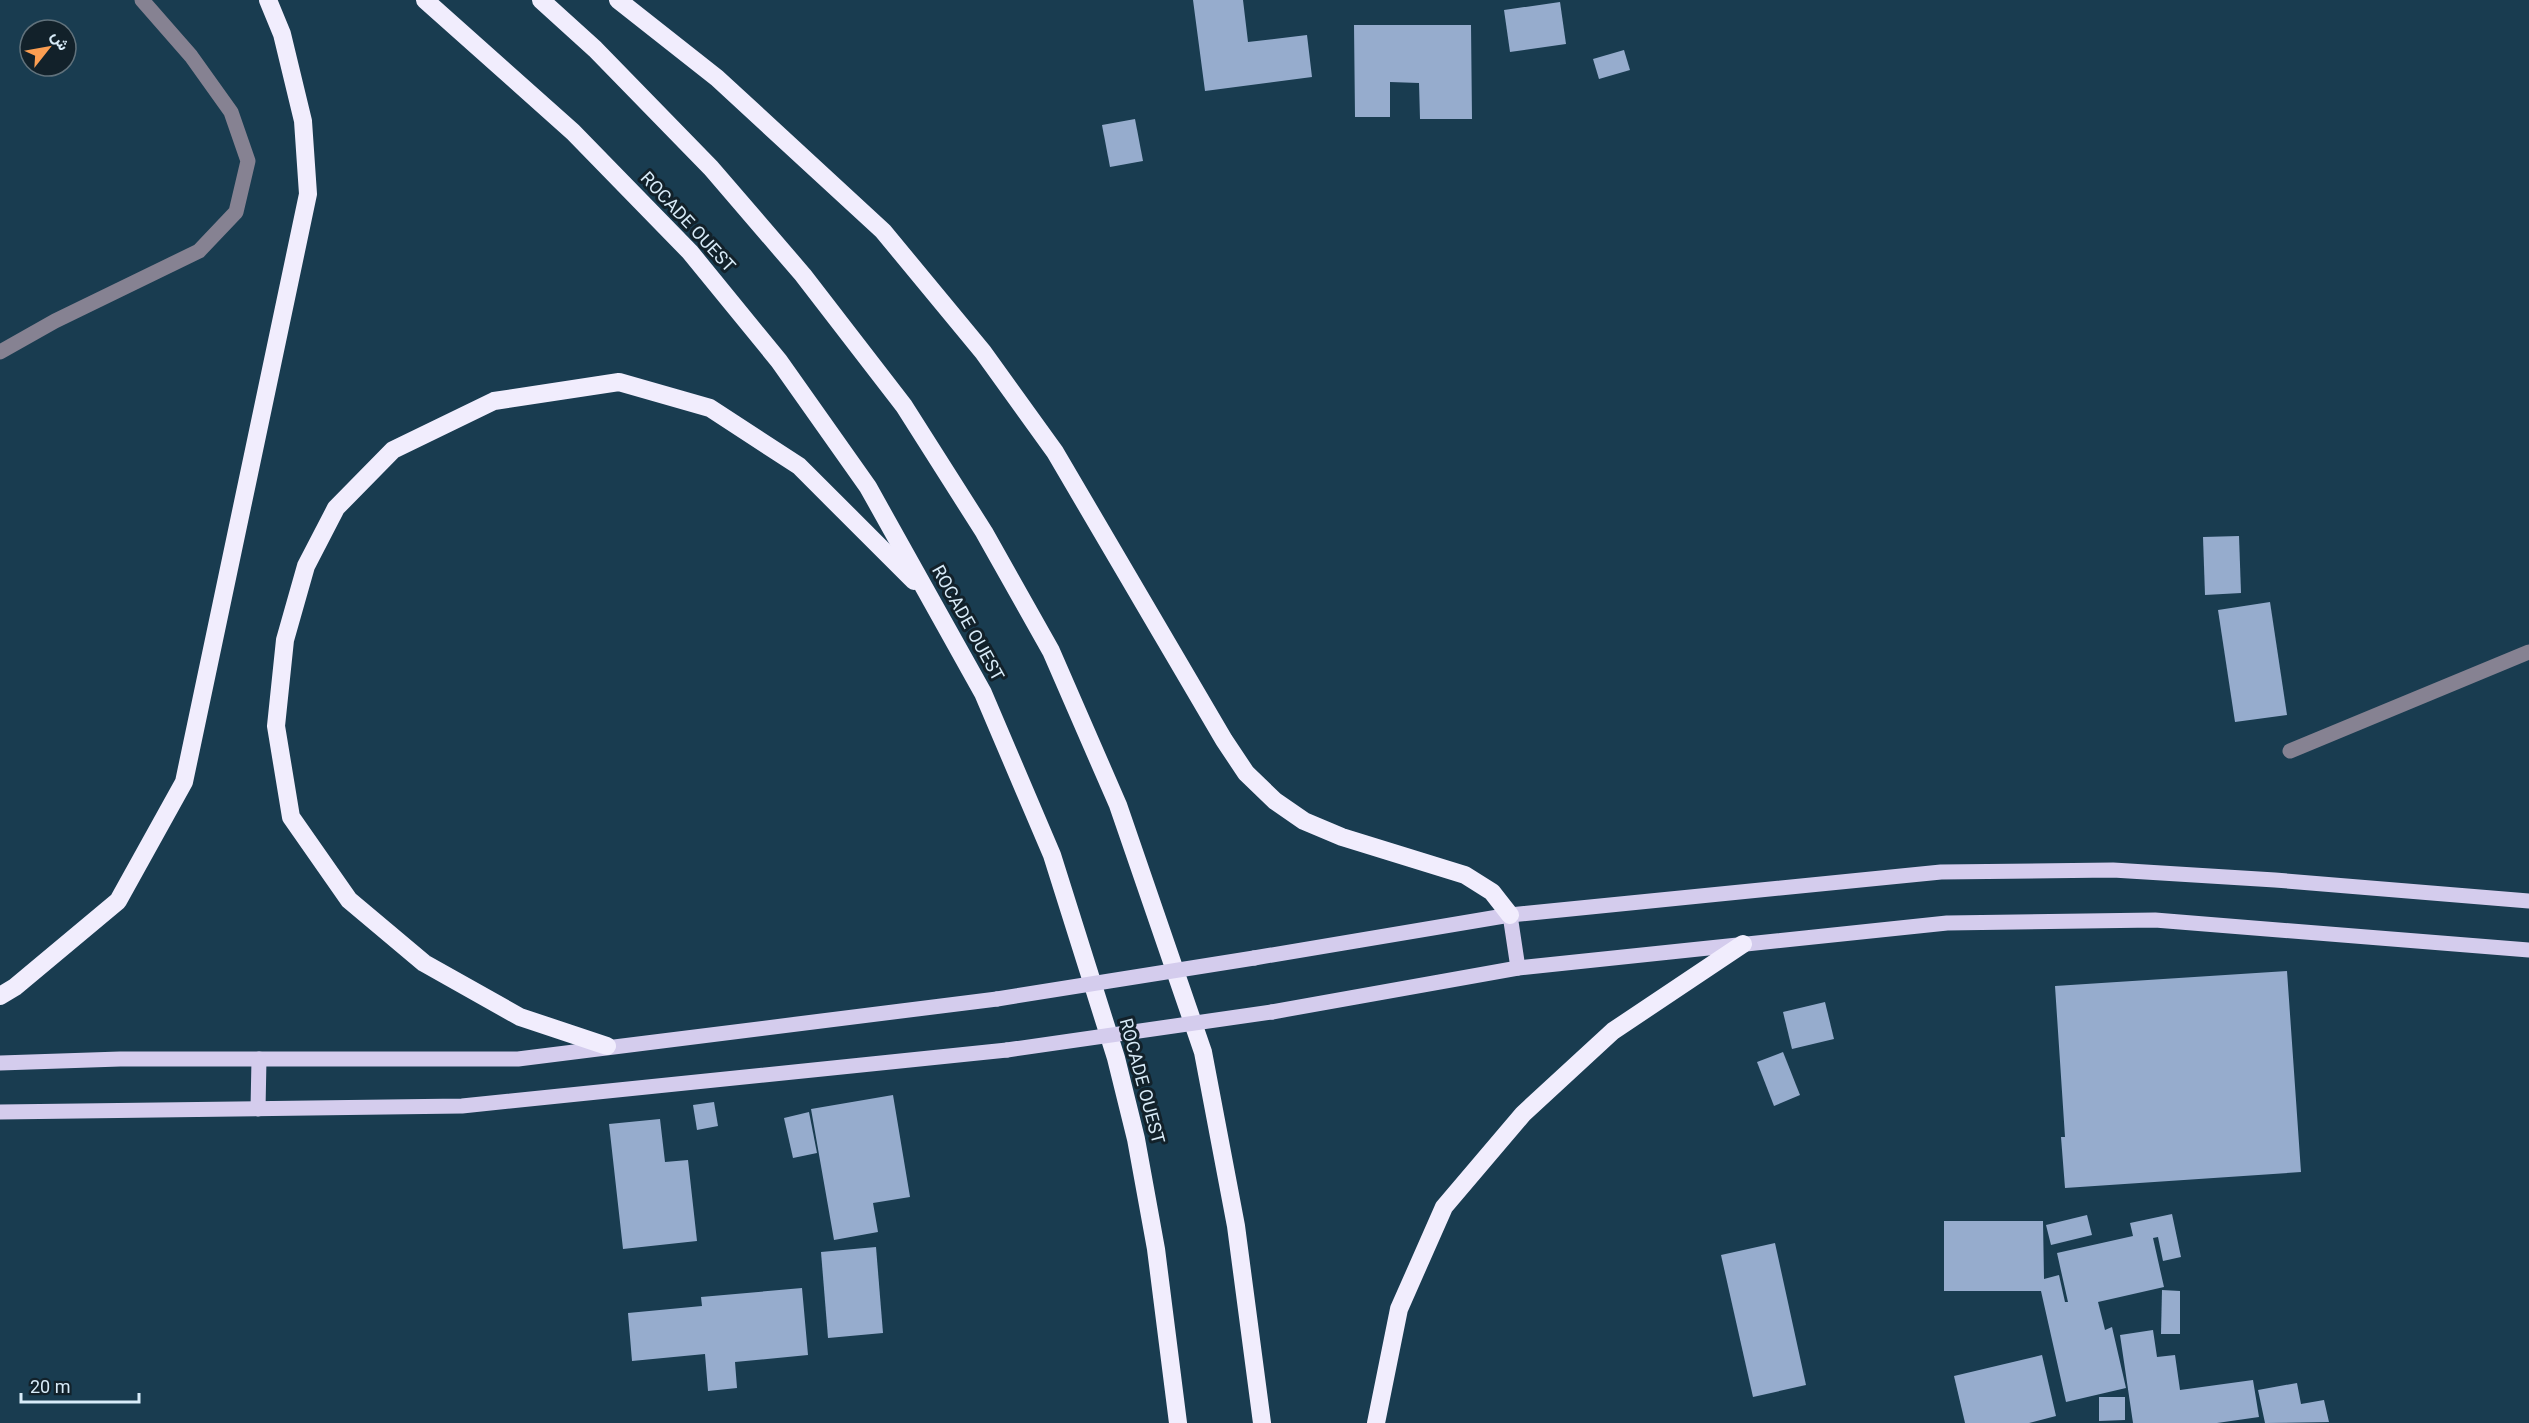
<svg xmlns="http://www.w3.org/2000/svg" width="2529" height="1423" font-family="Roboto,Vazirmatn,sans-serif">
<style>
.building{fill:#96accd}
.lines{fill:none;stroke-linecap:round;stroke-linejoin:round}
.minor{stroke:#868292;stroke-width:15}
.major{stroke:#d4cced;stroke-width:15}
.highway{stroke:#f1edfd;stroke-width:18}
.major-bridge{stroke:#d4cced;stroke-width:15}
.labels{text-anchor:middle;stroke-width:6;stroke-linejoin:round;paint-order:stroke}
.street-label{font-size:18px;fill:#d8ebf8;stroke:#12212a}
</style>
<rect width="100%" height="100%" fill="#193c50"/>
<g class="building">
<polygon points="1193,0 1243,0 1248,42 1307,35 1312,77 1205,91"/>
<polygon points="1560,2 1566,44 1510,52 1504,10"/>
<polygon points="1354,25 1471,25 1472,119 1420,119 1419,83 1390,82 1390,117 1355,117"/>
<polygon points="1624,50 1630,70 1599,79 1593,59"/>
<polygon points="1135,119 1143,161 1110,167 1102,125"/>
<polygon points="2239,536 2241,593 2205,595 2203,537"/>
<polygon points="2270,602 2287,715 2235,722 2218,610"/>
<polygon points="2287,971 2301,1172 2065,1188 2061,1137 2065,1137 2055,986"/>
<polygon points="1825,1002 1834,1039 1792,1049 1783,1012"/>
<polygon points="1783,1052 1800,1095 1774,1106 1757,1062"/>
<polygon points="893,1095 910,1197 873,1203 878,1232 834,1240 811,1109"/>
<polygon points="714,1102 718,1126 697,1130 693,1105"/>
<polygon points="809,1112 817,1153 793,1158 784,1118"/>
<polygon points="660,1119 665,1162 688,1160 697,1241 623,1249 609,1124"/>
<polygon points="2172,1214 2181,1257 2163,1261 2158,1237 2153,1238 2164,1287 2098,1302 2105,1330 2112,1327 2126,1388 2066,1402 2041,1291 1944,1291 1944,1221 2043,1221 2044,1279 2059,1275 2065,1302 2068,1302 2057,1253 2133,1236 2130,1223"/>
<polygon points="2087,1215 2092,1235 2051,1245 2046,1225"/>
<polygon points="1775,1243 1806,1385 1753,1397 1721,1255"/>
<polygon points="876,1247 883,1333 828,1338 821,1252"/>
<polygon points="802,1288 808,1355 735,1362 737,1388 708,1391 705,1354 632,1361 628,1313 702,1306 701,1297"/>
<polygon points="2162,1290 2180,1291 2180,1334 2161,1334"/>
<polygon points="2153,1330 2157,1357 2175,1355 2180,1390 2253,1380 2259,1417 2217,1423 2133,1423 2120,1335"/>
<polygon points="2042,1355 2056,1416 2029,1423 1965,1423 1954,1376"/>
<polygon points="2297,1383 2301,1404 2324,1400 2329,1422 2265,1423 2258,1390"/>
<polygon points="2099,1397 2125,1397 2125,1420 2099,1421"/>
</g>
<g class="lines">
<g class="minor">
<polyline points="0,352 55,321 199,251 236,212 248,161 231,112 191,56 142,0"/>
<polyline points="2290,751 2529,652"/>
</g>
<g class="major">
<polyline points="1510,915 1518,968"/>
<polyline points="1254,958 1510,915 1941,872 2113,870 2275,880 2529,901"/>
<polyline points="1272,1012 1518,968 1947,923 2155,920 2529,950"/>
<polyline points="0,1063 120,1059 518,1059 997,999"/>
<polyline points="258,1109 259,1059"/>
<polyline points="0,1112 462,1106 1007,1050"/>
</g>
<g class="highway">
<polyline points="425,0 573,132 690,252 779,361 868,487 983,693 1052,855 1116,1058 1136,1139 1156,1249 1178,1423"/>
<polyline points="541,0 595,49 711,168 803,275 904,406 984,532 1051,651 1118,805 1203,1052 1236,1226 1262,1423"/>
<polyline points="618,0 717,78 883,231 983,352 1055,452 1224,740 1246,773 1275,801 1304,821 1342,837 1465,875 1492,892 1510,915"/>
<polyline points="0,996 15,987 118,901 184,782 308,194 303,121 282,34 268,0"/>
<polyline points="607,1046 520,1017 424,963 349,900 291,817 276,726 285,640 306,566 336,508 393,450 494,401 619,382 710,408 799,466 914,581"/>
<polyline points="1376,1423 1399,1309 1444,1207 1523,1114 1613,1031 1743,944"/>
</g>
<g class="major-bridge">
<polyline points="997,999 1254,958"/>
<polyline points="1007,1050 1272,1012"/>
</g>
</g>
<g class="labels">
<g class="street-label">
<text transform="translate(688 222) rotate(47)" y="6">ROCADE OUEST</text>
<text transform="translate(968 623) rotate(61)" y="6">ROCADE OUEST</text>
<text transform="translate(1142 1081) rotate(75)" y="6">ROCADE OUEST</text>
</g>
</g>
<g transform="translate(48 48) rotate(59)"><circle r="28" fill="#12212a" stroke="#61727c" stroke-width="1.5"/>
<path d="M0-4.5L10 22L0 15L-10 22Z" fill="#fb9e52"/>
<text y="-9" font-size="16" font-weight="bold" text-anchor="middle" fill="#d8ebf8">ش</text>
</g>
<path d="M21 1393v9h118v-9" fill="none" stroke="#d8ebf8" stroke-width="3"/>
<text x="30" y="1393" font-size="18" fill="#d8ebf8" stroke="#12212a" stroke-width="4.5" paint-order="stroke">20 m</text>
</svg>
